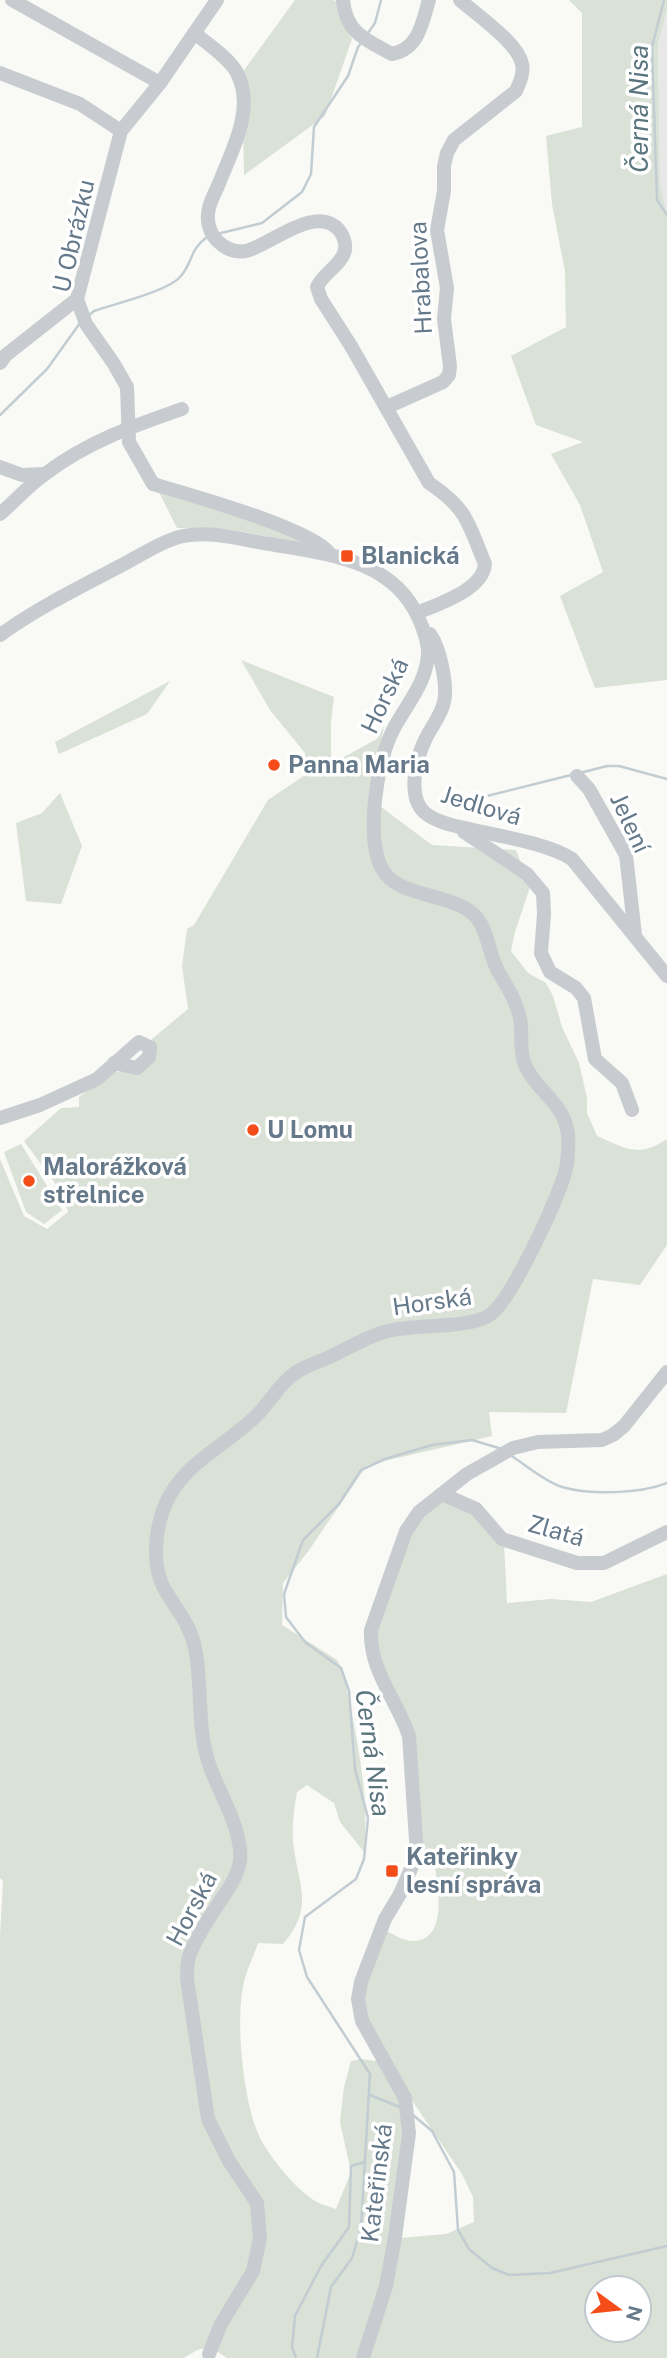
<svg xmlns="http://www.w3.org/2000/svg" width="667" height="2358" font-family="'Public Sans',sans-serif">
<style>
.built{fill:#e7e8e7}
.green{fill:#dae1d6;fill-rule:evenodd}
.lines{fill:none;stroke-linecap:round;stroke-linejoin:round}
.stream{stroke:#c1cdd2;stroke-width:2.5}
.minor{stroke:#c8ccd0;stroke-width:14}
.poi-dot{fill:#f54d19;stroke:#fff;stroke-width:2.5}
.labels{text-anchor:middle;stroke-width:7;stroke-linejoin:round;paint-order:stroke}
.street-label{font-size:24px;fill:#65798a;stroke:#fff}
.poi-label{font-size:24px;font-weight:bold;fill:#65798a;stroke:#fff;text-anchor:start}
.water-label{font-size:26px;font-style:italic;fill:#5b757e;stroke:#fff}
</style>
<rect width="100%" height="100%" fill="#f9f9f6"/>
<polygon class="built" points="667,10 667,215 660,185 658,44"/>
<g class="green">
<polygon points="295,0 333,0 339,2 342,21 352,39 325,116 244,175 242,73"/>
<polygon points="569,0 667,0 667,10 658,44 660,184 667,215 667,680 595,688 560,596 603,572 580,505 551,454 583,442 536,425 511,356 566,327 565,271 552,204 546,136 582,127 582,13"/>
<polygon points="158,490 173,491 319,546 227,529 177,528"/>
<path d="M241,660l93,37 -3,25v42l46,-25 7,-13 -15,72 63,47 84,5 14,37 -15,45 -4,19 17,22 18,10 7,13 9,31 17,36 8,35v15l10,23c30,13 41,22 70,3v106l-27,40 -47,-6 -27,134 -77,-1 3,24 -125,29 -60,88 -24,30 -1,42 55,35 6,11c12,59 27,120 21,181l-24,-30 -6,-19 -27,-18 -10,7c-3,16 -5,32 -4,49 4,43 23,64 -10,103l-25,-1c-4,12 -10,24 -13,35 -11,37 -2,125 15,160 10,20 40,57 61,66 5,2 11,3 15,5l15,-37 -11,-50 4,-35 7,-26 9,-2 17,2 22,39 3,33 -13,103 -9,48 -23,74h-130l-17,-11 -13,3 -13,8h-184v-421l3,-56 -3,-3v-719l24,57 23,13 21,-17 -8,-22 -36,-49 37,-33 18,-1v-10l34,-25 27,-3 16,-14 -4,-16 36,-30 -6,-43 5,-37 7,-4 74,-125 37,-25v-22l-35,-43z"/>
<polygon points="170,681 147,714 59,754 55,742"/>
<polygon points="60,793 82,846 61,904 26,901 16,823 42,813"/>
<polygon points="21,1144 62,1210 44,1224 26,1212 4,1152"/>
<path d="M439,1501l36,10 29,32 3,60 44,-4 40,3 76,-28v784h-298l31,-120 46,-4 28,-12 -1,-25 -11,-23 -53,-78 -43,-77 -3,-20 3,-16 20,-52c7,3 18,10 26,10 38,0 25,-58 22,-80l-12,-5 -8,-121 -34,-70 -4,-34 34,-98 13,-17zM597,2288h42v42h-42z"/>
</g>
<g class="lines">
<g class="stream">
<polyline points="664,0 652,47 657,200 667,215"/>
<polyline points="368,33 375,23 381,0"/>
<polyline points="217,234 262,223 302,192 311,174 314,127 348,76 358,47 362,42"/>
<path d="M88,316l6,-5c20,-7 74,-20 86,-34 13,-14 9,-27 27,-40"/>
<polyline points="0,415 47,369 80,323"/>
<polyline points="580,773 607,766 619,766 667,779"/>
<polyline points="475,799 571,775"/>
<path d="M510,1455c16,10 34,26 52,32 28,8 78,7 105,-4"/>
<polyline points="370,2095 402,2108"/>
<polyline points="413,2115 432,2131 454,2172 458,2230 469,2249 492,2268 509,2275 550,2273 667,2246"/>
<polyline points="296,2358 292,2347 295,2316 321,2266 349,2227 351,2166 365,2162"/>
<polyline points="317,2358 331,2287 352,2258 361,2228 370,2074 307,1977 299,1950 305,1917 356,1879 364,1859 368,1818 355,1769 349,1691 341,1668 305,1642 286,1617 284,1594 303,1540 339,1504 361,1470 385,1459 432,1445 472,1440 502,1449"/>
</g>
<g class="minor">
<polyline points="12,0 160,83"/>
<path d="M217,0l-57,83 -39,48 -44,168 9,25 28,40 13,23 2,55 24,42c34,10 161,45 177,70"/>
<path d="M343,0c3,33 23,40 49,54 27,-5 30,-31 37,-54"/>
<path d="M194,33c13,10 36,26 43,40 19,36 -6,79 -19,113 -6,13 -13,25 -9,40 4,16 21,28 37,25 23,-5 70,-48 93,-21 4,5 7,13 6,20 -3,15 -22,23 -28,37l4,12 30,47 78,137c39,26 39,40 56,81 -2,26 -47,40 -68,49"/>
<polyline points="0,73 80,104 121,131"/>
<polyline points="0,363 6,355 77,299"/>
<path d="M387,407l56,-25 6,-7 1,-9 -6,-47 3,-31 -10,-58 7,-39v-25l3,-13 7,-13 62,-49c4,-9 8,-18 6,-27 -4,-21 -45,-49 -62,-64"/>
<polyline points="0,467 22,475 44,474"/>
<path d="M0,514c15,-13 29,-29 45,-40 42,-32 88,-48 137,-65"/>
<path d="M430,634c10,14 18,52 14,68 -3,14 -13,25 -19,38 -9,19 -18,56 -1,72 11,10 31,14 45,17 30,7 78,14 103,30l95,117"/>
<path d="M0,635c39,-28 82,-49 124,-71 19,-10 38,-23 59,-28 28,-6 59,4 87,8 57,10 123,15 149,75 4,9 8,21 9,31 1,30 -22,55 -35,80 -16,31 -28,107 -11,139 16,30 74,23 95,49 11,14 12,35 20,51 9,17 19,30 23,49 3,14 -1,30 4,44 8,24 35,38 42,63 4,12 2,31 0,44 -7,28 -53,128 -75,145 -20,16 -78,9 -107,18 -17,5 -34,15 -50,23 -12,6 -28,10 -39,18 -16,11 -24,28 -37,41 -31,32 -75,48 -93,91 -10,25 -14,61 0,85 12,20 25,34 30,58 8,39 1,81 15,119 10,27 33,64 30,94 -2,14 -11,27 -19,39 -11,17 -26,38 -32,57 -2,7 -2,15 -2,22l21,140 21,42 28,42 3,35 -7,33 -32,53 -12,30"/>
<polyline points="577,776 589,789 626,855 635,935"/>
<polyline points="464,832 527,874 543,893 544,914 541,953 550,972 576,988 584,998 595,1059 622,1083 632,1110"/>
<polyline points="0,1118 40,1105 97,1079 139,1042 150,1047 149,1057 137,1068 114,1063"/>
<polyline points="442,1494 476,1509 502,1539 577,1563 604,1563 667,1532"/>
<path d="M363,2358l23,-72 9,-49 14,-104 -4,-35 -43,-77 -4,-22 3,-17 24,-63 15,-25 17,-39 -8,-119c-12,-36 -40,-66 -38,-106l35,-99 13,-19 48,-38 46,-26 25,-6 64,-2 11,-5 11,-9 43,-54"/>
</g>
</g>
<g class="poi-dot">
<rect x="340" y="549" width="14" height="14" rx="3.5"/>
<circle cx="274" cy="765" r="7"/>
<circle cx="253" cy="1130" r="7"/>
<circle cx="29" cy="1181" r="7"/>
<rect x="385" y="1864" width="14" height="14" rx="3.5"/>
</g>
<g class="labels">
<g class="street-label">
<text transform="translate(74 236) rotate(-77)" y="8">U Obrázku</text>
<text transform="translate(421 278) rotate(-93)" y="8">Hrabalova</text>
<text transform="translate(385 696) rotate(-65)" y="8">Horská</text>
<text transform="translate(481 806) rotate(17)" y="8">Jedlová</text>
<text transform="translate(630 823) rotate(65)" y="8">Jelení</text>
<text transform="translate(432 1302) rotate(-8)" y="8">Horská</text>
<text transform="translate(556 1531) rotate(16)" y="8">Zlatá</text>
<text transform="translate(192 1909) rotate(-62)" y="8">Horská</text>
<text transform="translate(377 2183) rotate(-83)" y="8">Kateřinská</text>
</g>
<g class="poi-label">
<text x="361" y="564">Blanická</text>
<text x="288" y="773">Panna Maria</text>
<text x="267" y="1138">U Lomu</text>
<text x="43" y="1175">Malorážková<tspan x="43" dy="28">střelnice</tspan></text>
<text x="406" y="1865">Kateřinky<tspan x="406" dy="28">lesní správa</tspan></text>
</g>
<g class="water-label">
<text transform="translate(639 109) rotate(-90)" y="9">Černá Nisa</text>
<text transform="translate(373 1753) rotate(82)" y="9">Černá Nisa</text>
</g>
</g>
<g transform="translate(618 2309) rotate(105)"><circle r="33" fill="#ffffff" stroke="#c1c9d0" stroke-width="2"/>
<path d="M0-5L12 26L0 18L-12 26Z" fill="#f54d19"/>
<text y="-10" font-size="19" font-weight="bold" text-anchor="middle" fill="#65798a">N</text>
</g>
</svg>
